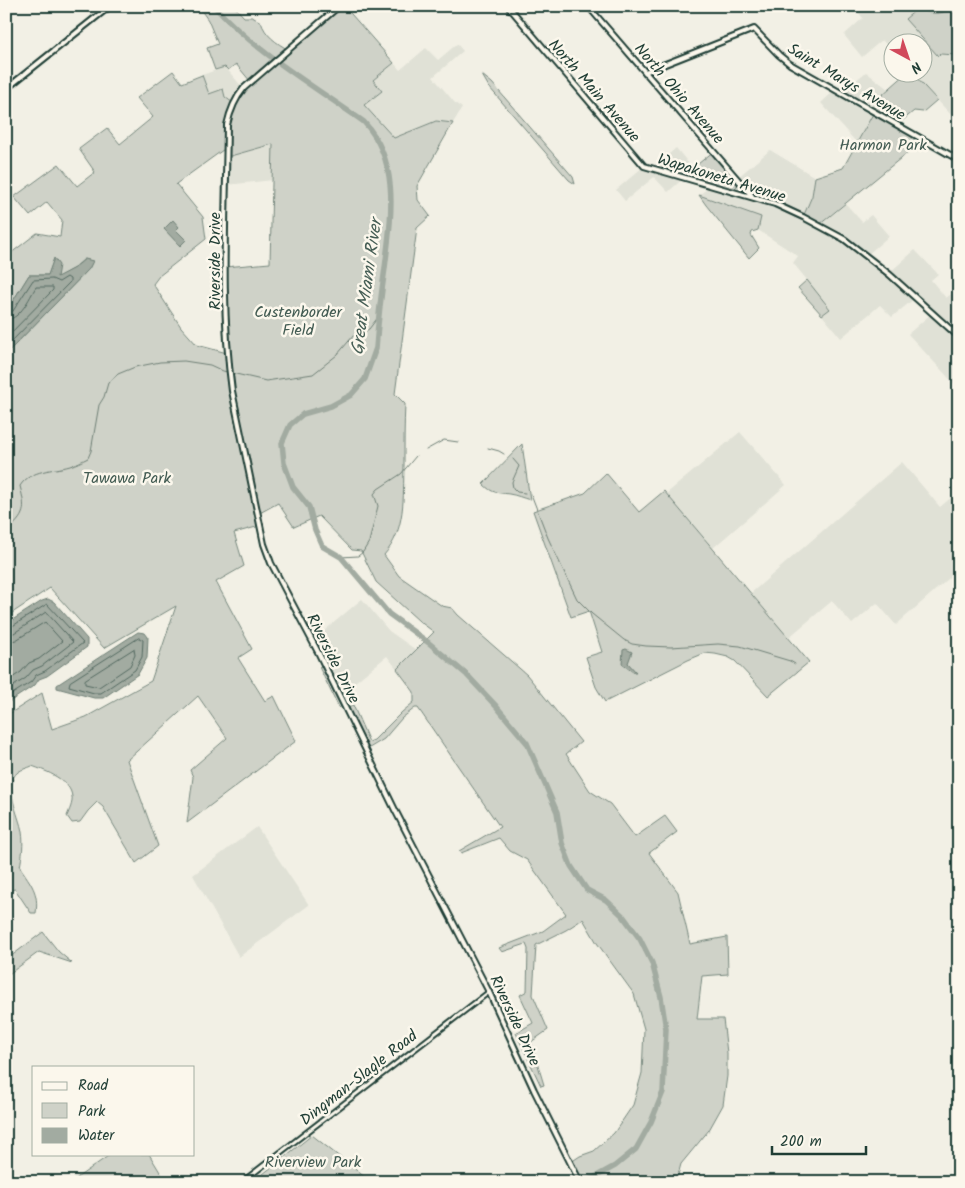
<svg xmlns="http://www.w3.org/2000/svg" width="965" height="1188" font-family="Kalam,sans-serif">
<style>
.built{fill:#e0e1d6}
.green{fill:#cfd2c8;stroke:#77887e;fill-rule:evenodd}
.water{fill:#a2aba1;stroke:#6e7f75}
.lines{fill:none;stroke-linecap:round;stroke-linejoin:round}
.shore{stroke:#536960;stroke-width:1}
.stream{stroke:#6e7f75;stroke-width:1}
.river{stroke:#a2aba1;stroke-width:5.5}
.tertiary-casing{stroke:#1f3d34;stroke-width:7}
.secondary-casing{stroke:#1f3d34;stroke-width:8}
.primary-casing{stroke:#1f3d34;stroke-width:8}
.tertiary{stroke:#fbf7ec;stroke-width:3}
.secondary{stroke:#fbf7ec;stroke-width:4}
.primary{stroke:#fbf7ec;stroke-width:4}
.labels{text-anchor:middle;stroke-width:5;stroke-linejoin:round;paint-order:stroke}
.street-label{font-size:16px;fill:#1f3d34;stroke:#fbf7ec}
.park-label{font-size:16px;fill:#425b52;stroke:#fbf7ec}
.water-label{font-size:18px;font-style:italic;fill:#465e55;stroke:#fbf7ec}
</style>
<rect width="100%" height="100%" fill="#f2f0e5"/>
<filter id="ink" filterUnits="userSpaceOnUse"><feTurbulence type="fractalNoise" baseFrequency=".02" numOctaves="2"/><feDisplacementMap in="SourceGraphic" scale="10" xChannelSelector="R" yChannelSelector="G"/><feConvolveMatrix kernelMatrix="1 2 1 2 8 2 1 2 1" color-interpolation-filters="sRGB"/></filter>
<g filter="url(#ink)">
<g class="built">
<polygon points="853,6 953,6 948,12 928,13 938,55 956,55 959,57 959,128 954,118 912,73 922,72 922,42 892,42 892,51 882,40 862,57 844,35 863,18"/>
<polygon points="457,44 463,51 433,77 455,103 462,108 453,123 436,121 394,138 364,105 382,91 373,80 394,63 400,70 426,48 438,60"/>
<polygon points="225,67 243,88 233,103 225,96 222,89 209,94 202,75"/>
<polygon points="866,72 888,89 882,95 874,112 857,143 821,103 835,90 841,93"/>
<polygon points="274,144 273,180 226,185 227,157"/>
<polygon points="676,148 704,182 685,177 668,192 654,177 625,201 616,190 644,166 653,168"/>
<polygon points="770,150 815,177 812,196 803,216 819,225 846,204 862,222 871,215 889,236 867,255 889,273 915,250 938,274 931,280 946,298 954,292 959,297 959,389 908,334 932,313 915,298 892,317 880,305 841,338 822,315 830,308 793,263 798,256 758,230 761,217 699,195 712,185 737,178"/>
<polygon points="740,432 786,485 713,548 666,494"/>
<polygon points="902,462 940,507 959,491 959,574 956,572 896,625 877,603 852,624 832,601 788,638 751,593"/>
<polygon points="362,599 389,631 416,650 397,669 387,656 339,695 312,641"/>
<polygon points="257,827 309,905 239,957 193,875"/>
</g>
<g class="green">
<path d="M198,6h36l10,11h8l9,5c4,13 15,21 28,28l50,-44h5l50,57 -21,17 9,11 -18,14 30,33 42,-17 17,2 -36,63 1,14 12,16 -13,12 -22,166 10,10c-1,21 -1,41 -1,62 -1,31 2,64 -20,89l15,21 43,30 10,2 6,7 69,60 54,67 -15,12 24,37 20,13 25,33 30,-21 12,16 -28,21 29,39 12,52 37,-7 1,37 -26,2 -5,43h26l4,34v23l-4,29 -14,25 -28,34 -5,18h-96l-9,-20 9,-6 14,-5 20,-18 19,-28 9,-32 2,-44 -10,-35 -37,-51 -14,-24 -17,11 -30,15 -3,50 15,35 -17,12 13,43 -3,1 -25,-53 17,-10 -13,-28 7,-4 1,-42 -2,-5 -24,8 -3,-4 44,-17 23,-17 -39,-54 -17,-9 -11,-13 -38,15 -2,-2 41,-24 -82,-119h-3l-13,10 -18,21 -18,11 -20,-40 7,-5 16,37 5,-2 28,-28 12,-10v-10l-17,-23 37,-37 -15,-11 -43,-39 -15,-31 -9,-1 -33,-34 -25,11 -16,-24 -20,11 2,12 -26,7 10,33 -28,16 36,67 -14,9 27,43 9,-5 22,45 -109,82 6,-46 -3,-7 37,-32 -29,-42 -71,64 31,86 -22,17 -33,-56 -6,-5 -9,9 -8,11 -8,1 -5,-7c2,-5 6,-13 5,-19 -1,-17 -26,-26 -40,-31 -4,2 -10,3 -14,6 -16,12 2,45 4,60 2,12 0,24 -2,35 11,17 19,25 16,46h-5l-16,-24 -9,2v-175l36,-23 10,36 34,-12 65,-36 25,-75 -72,42 -54,-60 -44,29v-263l83,-85 3,-8 -8,-2 -10,9 -17,10 -3,-19 -6,16h-19l-23,37v-55l31,-24 23,4 2,-17 -15,-18 -17,14 -16,-19 45,-33 18,22 18,-14 -16,-23 28,-21 13,16 33,-27 -16,-19 36,-27 9,12 20,-8 7,19 14,-5 2,8 8,6 17,-22 -14,-17 -8,6 -3,-3 -10,3 -8,-22 11,-4 -10,-24zM273,144l-3,119 -45,4 2,86 -30,-8 -16,-18 -28,-43 6,-8 47,-37 -3,-22 -27,-33 51,-37v10z"/>
<path d="M953,6h6v51l-3,-2 -16,-1 -2,2 -33,-37 12,-10c12,5 27,7 36,-3z"/>
<polygon points="907,73 912,73 937,100 923,112 914,111 897,125 923,140 819,225 803,217 812,196 815,177 843,168 874,112 882,95"/>
<polygon points="482,75 492,83 573,177 575,184 569,180 489,87"/>
<polygon points="714,151 738,182 736,188 726,188 704,182 693,168"/>
<polygon points="699,195 761,217 758,230 752,232 751,235 759,248 749,258 706,205"/>
<polygon points="807,280 830,309 822,315 798,288"/>
<path d="M522,444l8,56c-7,-2 -14,-5 -21,-6 -13,-2 -16,0 -26,-10z"/>
<polygon points="606,473 639,512 664,491 809,662 768,696 735,661 728,657 715,654 705,653 688,660 605,702 596,687 586,657 602,652 589,611 571,617 533,511 585,493"/>
<polygon points="324,664 344,704 339,708 319,667"/>
<polygon points="43,932 59,952 72,963 39,952 6,976 6,960"/>
<polygon points="312,1135 371,1182 253,1182"/>
<polygon points="111,1154 149,1154 166,1182 71,1182"/>
</g>
<g class="water">
<polygon points="173,220 179,227 176,230 186,240 180,246 164,229"/>
<polygon points="54,258 59,265 57,277 74,268 85,259 93,261 89,269 6,354 6,312 29,275 48,275"/>
<polygon points="48,599 54,602 87,639 87,647 47,676 39,679 35,685 6,704 6,624 42,601"/>
<polygon points="138,632 145,633 148,637 147,658 138,674 103,698 94,698 57,688 57,685"/>
<polygon points="626,649 632,652 628,663 636,672 633,672 622,664 623,650"/>
</g>
<g class="lines">
<g class="shore">
<polyline points="6,313 13,311 33,280 52,279 59,282 67,277 70,279 70,282 6,347"/>
<path d="M6,320c15,-1 23,-22 30,-33h17v3l-47,48"/>
<polyline points="6,628 11,627 47,604 83,643 45,671 36,675 31,682 6,698"/>
<polyline points="6,634 14,633 46,612 73,642 42,666 33,670 26,678 6,691"/>
<polygon points="139,638 143,640 142,657 135,670 101,693 94,693 69,686 70,682"/>
<polyline points="6,642 16,640 45,622 62,641 39,659 29,663 21,672 6,682"/>
<polygon points="134,649 135,655 130,666 99,687 85,684 85,680"/>
</g>
<g class="stream">
<polyline points="488,448 499,451 504,454"/>
<polyline points="426,450 444,440 458,442"/>
<polyline points="513,459 519,466 512,482 513,488 517,492 525,493"/>
<polyline points="531,494 548,538 577,599 592,614 624,640 632,644 646,646 671,647 718,644 740,646 790,661 795,664"/>
<path d="M6,532c20,-17 20,-22 14,-46 11,-17 33,-15 50,-20 6,-2 12,-5 18,-8l3,-7 8,-46 5,-8 4,-14 10,-9 17,-7 25,-5 24,-1 26,4 13,6 43,10 47,-7 24,-19 17,-20 15,-6 10,-13"/>
<polyline points="341,557 358,556 363,552 369,542 378,506 374,494 378,489 401,474 416,456"/>
</g>
<path class="river" d="M214,6c40,45 101,81 150,116 37,41 27,96 21,146 -4,27 -7,53 -9,80l-11,31 -14,16 -20,11 -28,8 -13,11 -8,18 2,20 9,24 16,20 6,23 7,16 19,11 48,57 40,29 38,32 29,31 31,37 30,69 5,31 9,23 16,24 19,10 17,16 17,23 12,24 9,34 5,32 -3,63 -12,30 -15,27 -21,17 -29,16"/>
<g class="tertiary-casing">
<polyline id="tertiary" points="242,1182 489,992"/>
</g>
<g class="secondary-casing">
<g id="secondary">
<path d="M339,6l-95,82c-10,12 -14,23 -17,37 -1,88 -7,178 5,266l32,153 7,19 48,91 76,156 94,182 45,98 46,92"/>
<polyline points="645,72 754,29 779,55 790,64 959,160"/>
<polyline points="6,89 110,6"/>
</g>
</g>
<g class="primary-casing">
<g id="primary">
<polyline points="508,6 644,166 775,204 803,217 844,239 866,256 889,274 959,337"/>
<polyline points="588,6 752,196"/>
</g>
</g>
<use href="#tertiary" class="tertiary"/>
<use href="#secondary" class="secondary"/>
<use href="#primary" class="primary"/>
</g>
</g>
<g class="labels">
<g class="street-label">
<text transform="translate(847 81) rotate(31)" y="6">Saint Marys Avenue</text>
<text transform="translate(595 90) rotate(49)" y="6">North Main Avenue</text>
<text transform="translate(680 93) rotate(49)" y="6">North Ohio Avenue</text>
<text transform="translate(722 177) rotate(17)" y="6">Wapakoneta Avenue</text>
<text transform="translate(214 261) rotate(-90)" y="6">Riverside Drive</text>
<text transform="translate(334 658) rotate(63)" y="6">Riverside Drive</text>
<text transform="translate(516 1020) rotate(65)" y="6">Riverside Drive</text>
<text transform="translate(358 1077) rotate(-38)" y="6">Dingman-Slagle Road</text>
</g>
<g class="park-label">
<text x="883" y="150">Harmon Park</text>
<text x="298" y="317">Custenborder<tspan x="298" dy="18">Field</tspan></text>
<text x="127" y="483">Tawawa Park</text>
<text x="313" y="1167">Riverview Park</text>
</g>
<g class="water-label">
<text transform="translate(366 287) rotate(-82)" y="6">Great Miami River</text>
</g>
</g>
<rect width="965" height="1188" fill="none" stroke="#fbf7ec" stroke-width="25"/>
<rect x="12" y="12" width="940" height="1163" fill="none" stroke="#1f3d34" stroke-width="2" filter="url(#ink)"/>
<rect x="32" y="1066" width="162" height="90" fill="#fbf7ec" stroke="#a3ada2"/>
<rect x="42" y="1082" width="25" height="8" fill="#fbf7ec" stroke="#a3ada2"/>
<text x="78" y="1090" font-size="15" fill="#1f3d34">Road</text>
<rect x="42" y="1103" width="25" height="15" fill="#cfd2c8" stroke="#a3ada2"/>
<text x="78" y="1116" font-size="15" fill="#1f3d34">Park</text>
<rect x="42" y="1128" width="25" height="15" fill="#a2aba1" stroke="#a3ada2"/>
<text x="78" y="1140" font-size="15" fill="#1f3d34">Water</text>
<g transform="translate(908 58) rotate(140)"><circle r="24" fill="#fbf7ec" stroke="#a3ada2"/>
<path d="M0-4L9 19L0 12L-9 19Z" fill="#d1495b"/>
<text y="-8" font-size="14" font-weight="bold" text-anchor="middle" fill="#1f3d34">N</text>
</g>
<path d="M772 1146v8h94v-8" fill="none" stroke="#1f3d34" stroke-width="2.5"/>
<text x="780" y="1146" font-size="15" fill="#1f3d34" stroke="#fbf7ec" stroke-width="4" paint-order="stroke">200 m</text>
</svg>
